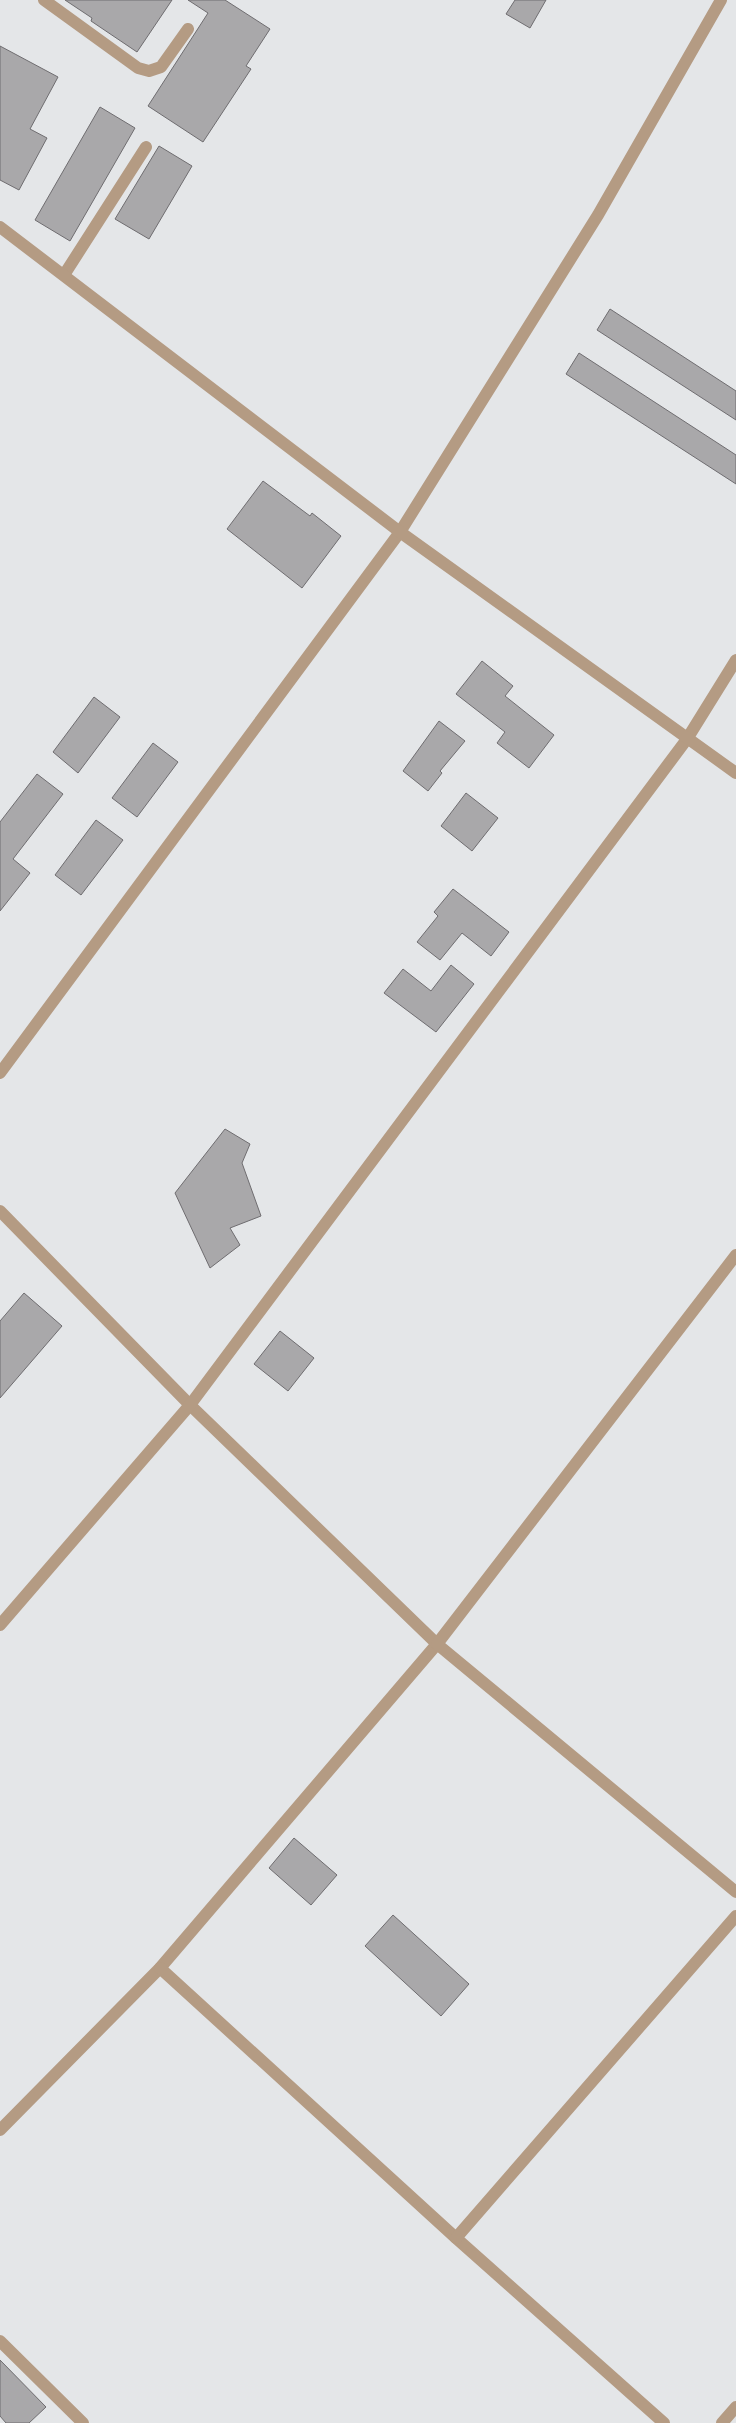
<svg xmlns="http://www.w3.org/2000/svg" width="736" height="2423" font-family="'DM Sans',sans-serif">
<style>
.building{fill:#a9a8aa;stroke:#6f6d70}
.lines{fill:none;stroke-linecap:round;stroke-linejoin:round}
.minor{stroke:#b49b83;stroke-width:12}
.tertiary{stroke:#b49b83;stroke-width:12}
</style>
<rect width="100%" height="100%" fill="#e4e6e8"/>
<g class="building">
<polygon points="65,0 172,0 137,52 91,21 92,18"/>
<polygon points="188,0 225,0 270,29 246,66 251,69 203,142 148,106 208,13"/>
<polygon points="515,0 546,0 530,28 506,14"/>
<polygon points="0,46 58,77 30,129 47,138 19,190 0,180"/>
<polygon points="100,107 135,128 70,241 35,220"/>
<polygon points="159,146 192,166 149,239 115,219"/>
<polygon points="610,309 736,391 736,420 597,330"/>
<polygon points="579,353 736,455 736,484 566,374"/>
<polygon points="263,481 310,516 312,513 341,536 302,588 227,529"/>
<polygon points="482,661 513,686 505,696 554,735 529,768 497,743 505,732 456,694"/>
<polygon points="94,697 120,717 78,773 53,752"/>
<polygon points="439,721 465,741 440,771 442,773 428,791 403,771"/>
<polygon points="153,743 178,762 137,817 112,798"/>
<polygon points="37,774 63,794 13,859 30,873 0,911 0,822"/>
<polygon points="466,793 498,818 472,851 441,826"/>
<polygon points="96,820 123,840 81,895 55,875"/>
<polygon points="453,889 509,932 491,956 462,933 440,960 417,942 438,916 434,912"/>
<polygon points="451,965 474,984 436,1032 384,993 403,969 431,991"/>
<polygon points="225,1129 250,1144 242,1163 261,1216 230,1228 240,1245 210,1268 175,1193"/>
<polygon points="24,1293 62,1326 0,1398 0,1321"/>
<polygon points="280,1331 314,1358 288,1391 254,1364"/>
<polygon points="294,1838 337,1875 311,1905 269,1868"/>
<polygon points="393,1915 469,1984 441,2016 365,1946"/>
<polygon points="0,2360 46,2407 29,2423 6,2423 0,2416"/>
</g>
<g class="lines">
<g class="minor">
<polyline points="44,0 138,68 149,71 161,67 188,29"/>
<polyline points="64,275 146,147"/>
<polyline points="0,1073 400,532 598,215 721,0"/>
<polyline points="0,1211 190,1405 437,1644 160,1968 0,2130"/>
<polyline points="736,1255 437,1644 736,1892"/>
<polyline points="0,1625 190,1405 687,739 736,660"/>
<polyline points="160,1968 456,2238 664,2423"/>
<polyline points="456,2238 736,1916"/>
<polyline points="0,2341 83,2423"/>
</g>
<g class="tertiary">
<polyline points="0,227 400,532 736,773"/>
<polyline points="722,2423 736,2407"/>
</g>
</g>
</svg>
